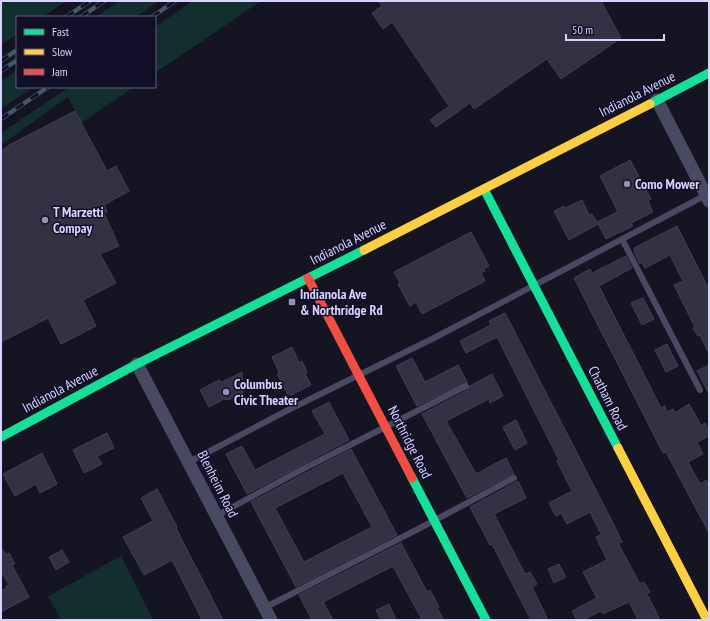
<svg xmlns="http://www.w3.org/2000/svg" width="710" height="621" font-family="'PT Sans Narrow',sans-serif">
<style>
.green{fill:#122e2d}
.building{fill:#333244;stroke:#413f56;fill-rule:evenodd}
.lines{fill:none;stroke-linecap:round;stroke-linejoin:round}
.lane{stroke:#494963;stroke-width:6}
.street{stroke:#494963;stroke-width:13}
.fast{stroke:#16e098;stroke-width:9}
.slow{stroke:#ffcf43;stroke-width:9}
.jam{stroke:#f24e42;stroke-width:9}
.rail-casing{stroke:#415a6b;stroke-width:4.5}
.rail{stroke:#110e28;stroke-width:3;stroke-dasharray:9;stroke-linecap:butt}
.poi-dot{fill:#9391b2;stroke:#110e28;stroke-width:1.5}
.labels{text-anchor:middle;stroke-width:3;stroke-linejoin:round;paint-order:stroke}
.street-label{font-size:14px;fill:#d7d5ff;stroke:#110e28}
.poi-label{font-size:14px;font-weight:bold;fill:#d7d5ff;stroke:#110e28;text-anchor:start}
</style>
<rect width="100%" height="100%" fill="#151422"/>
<g class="green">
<polygon points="1,1 66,1 43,17 17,17 17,34 1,45"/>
<polygon points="119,1 159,1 136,17 96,17"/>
<polygon points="192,1 261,1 155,73 155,27"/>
<polygon points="17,70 17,87 33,87 1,109 1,81"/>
<polygon points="69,87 134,87 81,123 68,97 1,145 1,133"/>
<polygon points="121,556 153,620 61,620 48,596"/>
</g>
<g class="building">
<polygon points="378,1 601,1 621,38 561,79 547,59 474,109 470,103 436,127 430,120 449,106 392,22 383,29 372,13 382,6"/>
<polygon points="75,111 107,171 116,166 129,191 104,205 107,212 104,213 119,246 100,254 116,283 83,300 96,326 61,344 48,318 1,342 1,151 11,144"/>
<polygon points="630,160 651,199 648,201 653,212 631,223 633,226 606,239 597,222 618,212 600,176"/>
<polygon points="582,200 589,215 592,214 598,224 569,240 554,211 564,206 565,208"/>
<polygon points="677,226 709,289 709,354 700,335 698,336 693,328 695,327 674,285 683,281 670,255 645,268 642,263 640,264 634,252 635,251 634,248"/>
<polygon points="471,232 489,266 484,269 485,271 481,273 485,281 422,314 416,302 410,306 398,284 400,283 394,272"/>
<polygon points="626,256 632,268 599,286 661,408 665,406 667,412 673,409 675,413 689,404 701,425 705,423 709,431 709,436 697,442 703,454 688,462 700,484 706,480 709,487 709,533 666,452 663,453 574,278 590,269 592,273"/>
<polygon points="643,298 654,319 642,325 631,303"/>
<polygon points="505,313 615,527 622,542 618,543 640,584 644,582 650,592 647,594 660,620 638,620 629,602 603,614 601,611 583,620 577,620 572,611 597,598 583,572 607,560 596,537 601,534 590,512 567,524 561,513 556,516 549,503 572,491 557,461 559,460 497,337 466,353 460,341 491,325 489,321"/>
<polygon points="667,344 678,366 666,372 655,350"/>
<polygon points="292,347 299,363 302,361 307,372 305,374 311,385 291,395 290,394 288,395 277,374 279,372 272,357"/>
<polygon points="412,358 425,382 458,365 467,382 417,406 396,366"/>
<polygon points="709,365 709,394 697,371"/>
<polygon points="242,372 243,393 228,400 224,399 209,407 200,390 219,380 222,382"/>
<polygon points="492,374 503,396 490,403 489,399 446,421 476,474 506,458 514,474 467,498 422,414 468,390 470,386"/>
<polygon points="329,402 349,440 247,494 226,454 242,446 255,470 325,434 312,411"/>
<polygon points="516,420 527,443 515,450 503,427"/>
<polygon points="107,433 114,448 97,456 102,464 84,473 73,450"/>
<path d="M351,449l46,86 -101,52 -45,-85zM343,473l29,54 -68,35 -29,-54z"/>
<polygon points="42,453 57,484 40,493 36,484 15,496 3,474"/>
<polygon points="518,481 526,498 494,514 525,574 530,572 537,584 532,587 548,620 531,620 492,544 490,545 470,507"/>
<polygon points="157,489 177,527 176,528 223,620 202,620 172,560 144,575 123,537 153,521 141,498"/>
<polygon points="401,543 427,592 430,590 439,607 437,608 444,620 422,620 393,566 323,602 333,620 312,620 299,595"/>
<polygon points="1,547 6,555 9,553 15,564 12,565 29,597 1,612 1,591 7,588 6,586 9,585 1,571"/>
<polygon points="62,550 69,562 56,570 49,557"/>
<polygon points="559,564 566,577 554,583 548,569"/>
<polygon points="389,604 392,611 396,620 381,620 376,610"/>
</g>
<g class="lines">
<g class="lane">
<polyline points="622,239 700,390"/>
<polyline points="189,462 290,409 434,338 706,195"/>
<polyline points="216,516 299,471 466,386"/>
<polyline points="264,608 422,527 514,478"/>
</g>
<g class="street">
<polyline points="657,100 709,201"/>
<polyline points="137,364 271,620"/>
</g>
<g class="fast">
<polyline points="650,104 709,73"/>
<polyline points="484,189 618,448"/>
<polyline points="1,437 137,364 364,250"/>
<polyline points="412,478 486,620"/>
</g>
<g class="slow">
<polyline points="364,250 650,104"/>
<polyline points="618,448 707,620"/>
</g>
<polyline class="jam" points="308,278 412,478"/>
<g class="rail-casing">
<g id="rail">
<polyline points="66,17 90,1"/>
<polyline points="81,17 104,1"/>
<polyline points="152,17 175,1"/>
<polyline points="1,61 17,50"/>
<polyline points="1,71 17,60"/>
<polyline points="1,119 48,87"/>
</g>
</g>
<use href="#rail" class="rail"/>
</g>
<g class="poi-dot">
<circle cx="627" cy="184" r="4"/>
<circle cx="45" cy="220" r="4"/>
<rect x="288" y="298" width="8" height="8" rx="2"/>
<circle cx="226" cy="392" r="4"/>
</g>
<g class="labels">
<g class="street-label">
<text transform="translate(637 94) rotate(-27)" y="5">Indianola Avenue</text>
<text transform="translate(348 242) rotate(-27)" y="5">Indianola Avenue</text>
<text transform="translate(60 389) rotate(-28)" y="5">Indianola Avenue</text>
<text transform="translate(608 398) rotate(63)" y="5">Chatham Road</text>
<text transform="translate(410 442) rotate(63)" y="5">Northridge Road</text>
<text transform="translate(218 484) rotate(63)" y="5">Blenheim Road</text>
</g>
<g class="poi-label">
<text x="635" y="189">Como Mower</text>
<text x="53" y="217">T Marzetti<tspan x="53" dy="16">Compay</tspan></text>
<text x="300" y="299">Indianola Ave<tspan x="300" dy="16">&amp; Northridge Rd</tspan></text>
<text x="234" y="389">Columbus<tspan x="234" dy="16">Civic Theater</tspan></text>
</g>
</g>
<rect width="710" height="621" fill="none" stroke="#d7d5ff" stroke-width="4"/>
<rect x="16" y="16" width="140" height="72" fill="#110e28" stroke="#605e7e"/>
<rect x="24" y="29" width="20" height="6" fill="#16e098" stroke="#605e7e"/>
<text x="52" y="36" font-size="12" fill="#d7d5ff">Fast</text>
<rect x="24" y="49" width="20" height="6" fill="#ffcf43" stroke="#605e7e"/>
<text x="52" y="56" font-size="12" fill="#d7d5ff">Slow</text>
<rect x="24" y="69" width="20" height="6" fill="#f24e42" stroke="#605e7e"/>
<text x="52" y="76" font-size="12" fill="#d7d5ff">Jam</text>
<path d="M566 34v6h98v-6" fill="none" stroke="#d7d5ff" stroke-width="2"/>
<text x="572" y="34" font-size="12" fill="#d7d5ff" stroke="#110e28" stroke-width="3" paint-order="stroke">50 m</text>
</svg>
